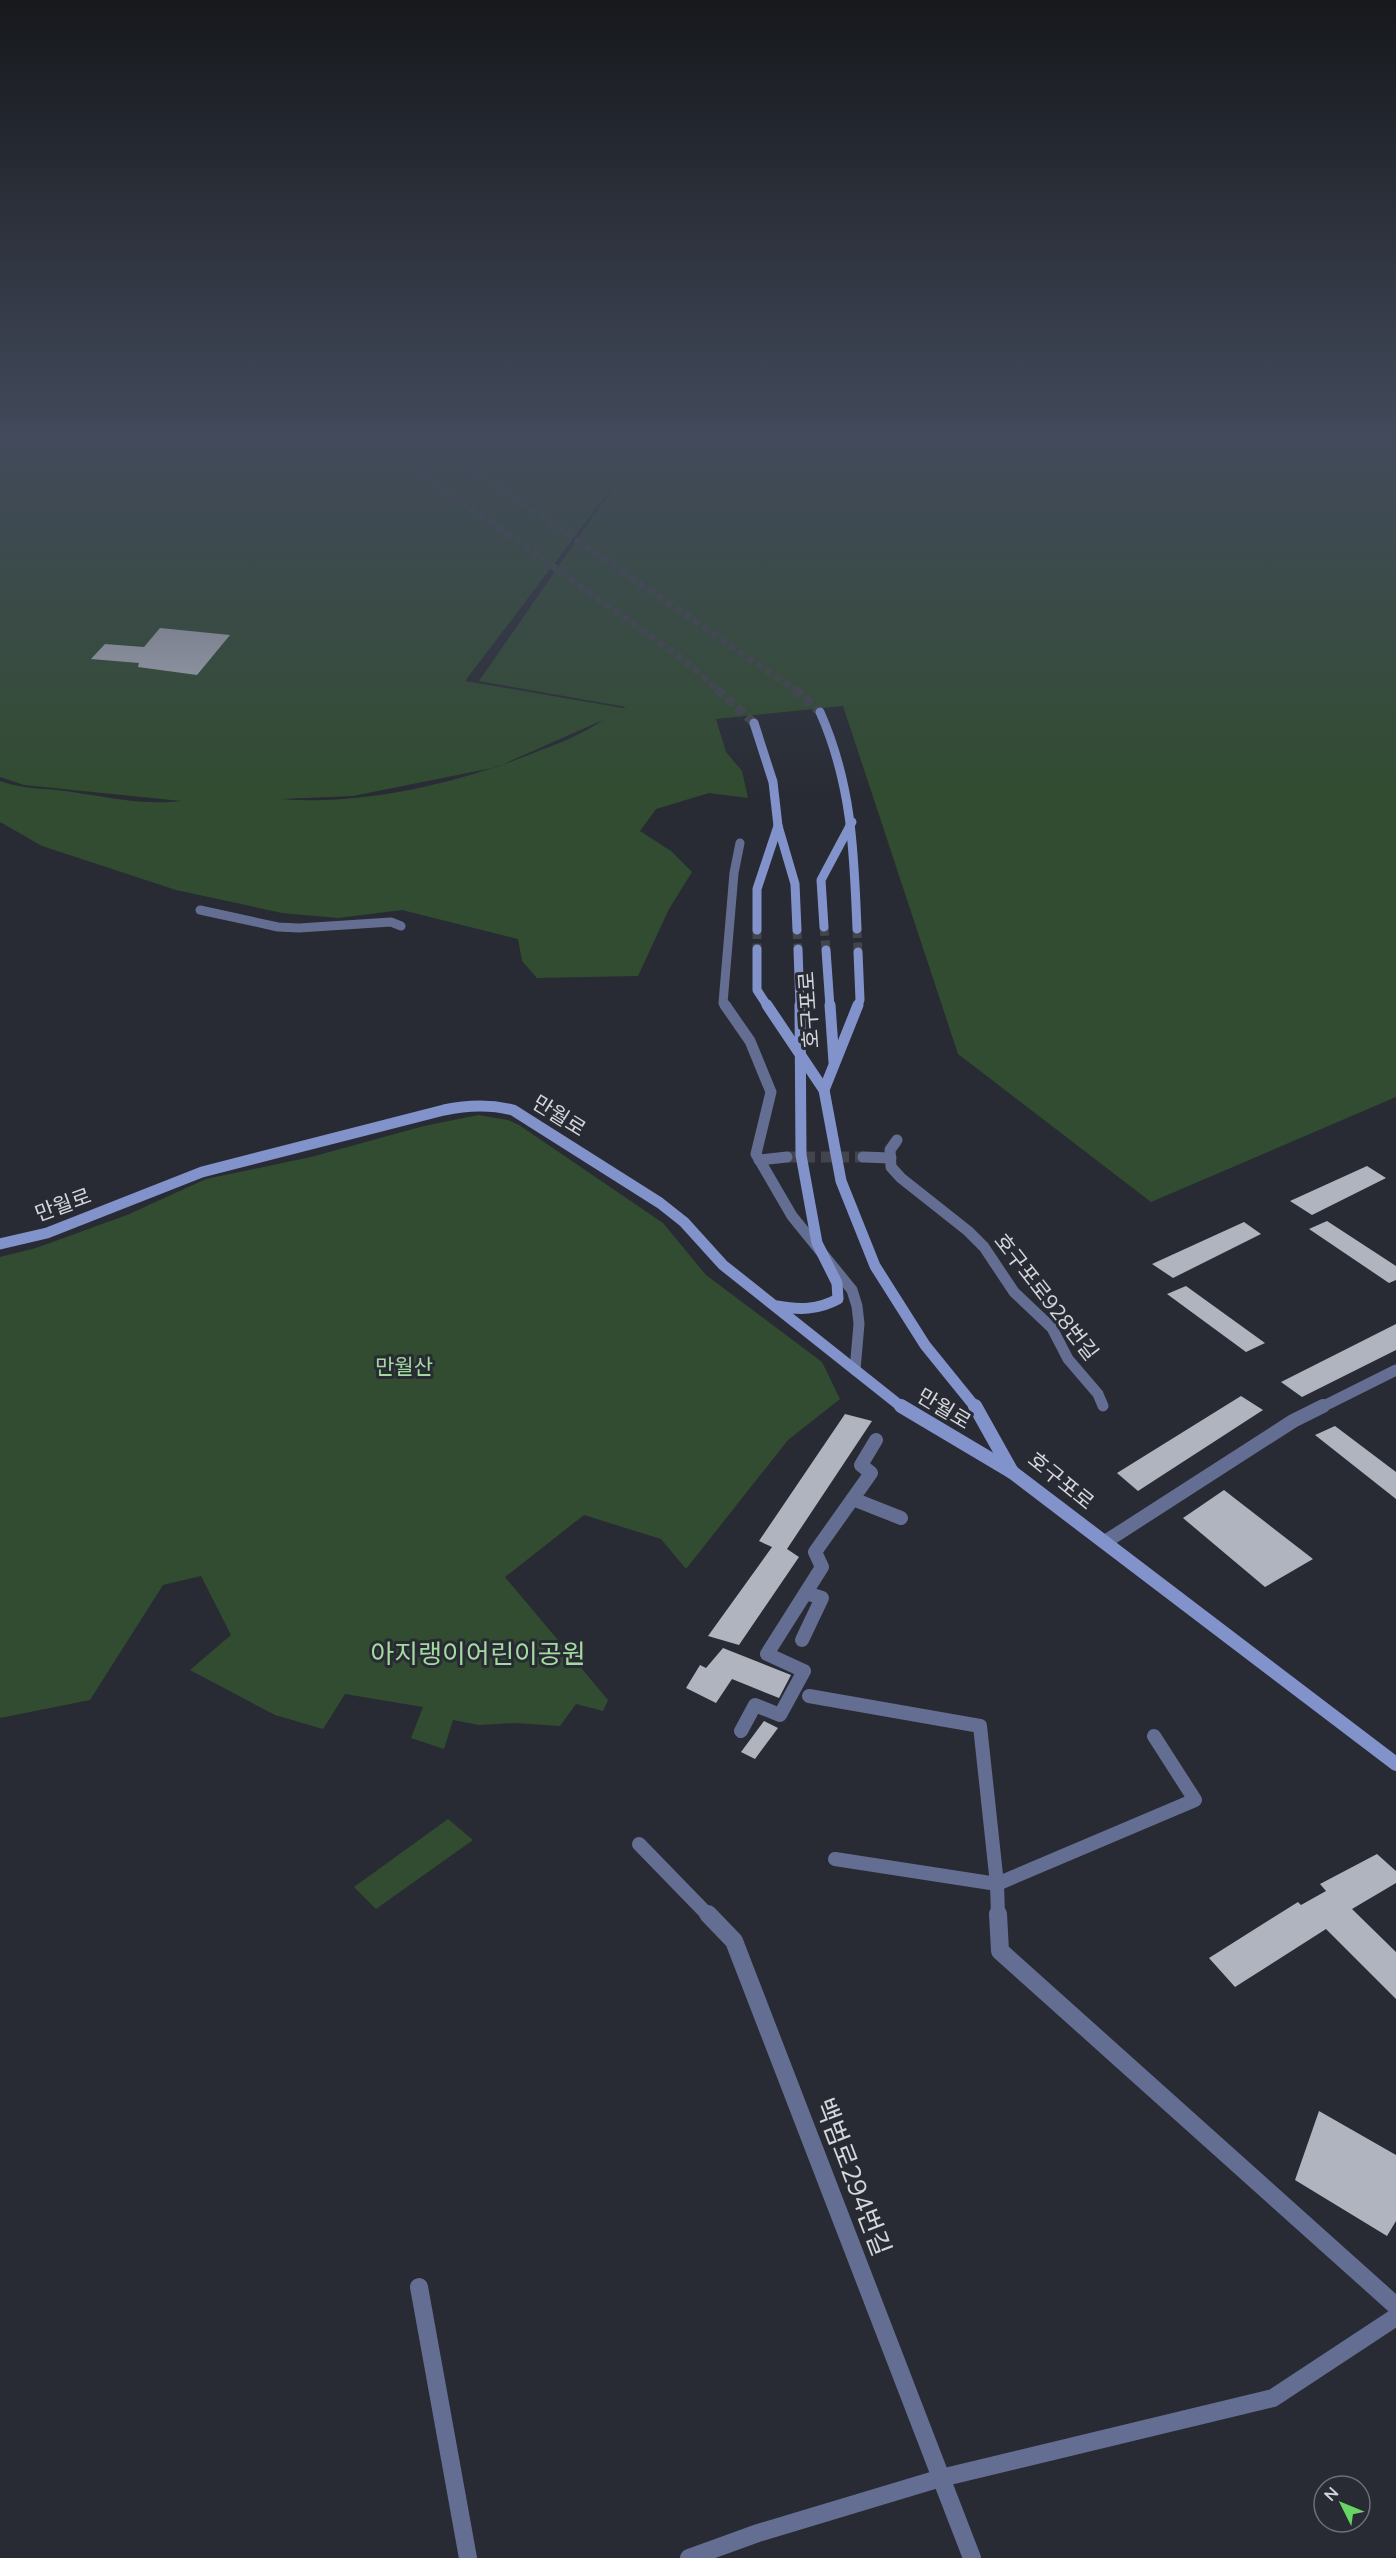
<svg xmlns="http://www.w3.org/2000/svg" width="1396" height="2558" font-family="Mulish,'Noto Sans KR',sans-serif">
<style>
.green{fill:#314c30;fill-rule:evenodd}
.building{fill:#b0b4bf}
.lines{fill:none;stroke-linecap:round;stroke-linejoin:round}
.street-tunnel{stroke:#42454c;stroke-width:11;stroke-dasharray:11 6;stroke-linecap:butt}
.secondary-tunnel-far1{stroke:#42454c;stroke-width:7;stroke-dasharray:7 4;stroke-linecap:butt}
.secondary-tunnel{stroke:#42454c;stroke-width:9;stroke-dasharray:9 4.5;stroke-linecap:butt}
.street-far3{stroke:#636e92;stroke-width:9}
.street-far2{stroke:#636e92;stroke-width:11}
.street-far1{stroke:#636e92;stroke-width:14}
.street{stroke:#636e92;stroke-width:18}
.secondary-far2{stroke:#8293cc;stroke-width:9}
.secondary-far1{stroke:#8293cc;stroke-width:11}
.secondary{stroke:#8293cc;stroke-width:14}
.labels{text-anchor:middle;stroke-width:6;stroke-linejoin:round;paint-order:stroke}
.street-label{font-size:21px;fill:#d5d6dc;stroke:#282b33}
.park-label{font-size:21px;fill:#a3da9f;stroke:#282b33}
.near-park-label{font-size:26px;fill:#a3da9f;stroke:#282b33}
.near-street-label{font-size:26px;fill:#d5d6dc;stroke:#282b33}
</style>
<rect width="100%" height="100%" fill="#282b33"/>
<g class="green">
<path d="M0,440h1396v657l-245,105 -193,-148 -115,-348 -127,13 10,33 16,19 6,27 -39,-5 -53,16 -16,22 31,20 21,21 -23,37 -31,67 -101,2 -15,-17 -4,-22 -116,-29 -64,8 -56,-5 -106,-23 -134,-44 -42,-24v-41c21,8 43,7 65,10 39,5 76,15 116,10l-157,-16 -24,-8zM626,469l-147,212 147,26 -3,1 -158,-27zM603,720c-19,13 -40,22 -62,30 -77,32 -176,56 -260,49l72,-3 144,-29z"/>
<polygon points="478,1115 508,1120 519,1125 663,1223 706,1275 822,1362 840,1399 788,1440 686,1569 661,1539 584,1515 505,1577 608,1700 603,1711 576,1704 560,1726 516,1723 479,1725 453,1720 444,1749 411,1738 423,1707 345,1694 323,1729 275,1715 190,1670 231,1635 201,1576 163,1585 90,1700 0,1718 0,1257 36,1248 127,1215 206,1179 311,1157 424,1126"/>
<polygon points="448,1819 473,1840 376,1909 354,1887"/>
</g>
<g class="building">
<polygon points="160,628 230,635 197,675 138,667 139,663 91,659 105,644 144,647"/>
<polygon points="1367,1166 1386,1178 1312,1215 1290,1201"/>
<polygon points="1327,1221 1396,1266 1396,1280 1389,1283 1309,1229"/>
<polygon points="1244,1222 1261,1234 1173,1278 1152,1264"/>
<polygon points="1186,1286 1265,1343 1246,1352 1167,1294"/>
<polygon points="1396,1324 1396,1350 1302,1397 1281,1382"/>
<polygon points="1241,1396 1263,1410 1138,1491 1117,1473"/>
<polygon points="845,1414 872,1421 787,1549 799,1557 739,1645 708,1636 772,1547 759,1541"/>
<polygon points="1335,1426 1396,1472 1396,1499 1315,1435"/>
<polygon points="1224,1490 1313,1559 1265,1587 1183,1518"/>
<polygon points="723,1648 791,1675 779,1698 732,1679 716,1703 686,1688 700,1665 706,1668"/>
<polygon points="764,1721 778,1728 755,1759 741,1752"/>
<polygon points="1377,1854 1396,1871 1396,1883 1352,1909 1396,1952 1396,1999 1326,1929 1235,1987 1209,1958 1298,1902 1301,1905 1326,1891 1320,1884"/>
<polygon points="1319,2111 1396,2155 1396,2221 1387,2236 1295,2180"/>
</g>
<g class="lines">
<polyline class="street-tunnel" points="787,1157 863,1157"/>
<g class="secondary-tunnel-far1">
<polyline points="370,440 449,492 688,663 718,691"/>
<polyline points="430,440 797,691"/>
</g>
<g class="secondary-tunnel">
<polyline points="717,689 754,723"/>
<polyline points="795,689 820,712"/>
<polyline points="824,927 826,950"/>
<polyline points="857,929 858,952"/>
<polyline points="757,930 757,949"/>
<polyline points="797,930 798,949"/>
</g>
<g class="street-far3">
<polyline points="200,910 278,927 299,928 391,922 401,926"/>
<polyline points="726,1007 723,1003 734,873 740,843"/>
</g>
<g class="street-far2">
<polyline points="725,1005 750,1041 771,1092 756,1154 792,1216 852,1290 857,1306 859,1324 855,1370"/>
<polyline points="897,1140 890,1150 891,1167 901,1178 968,1231 984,1247 1014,1292 1052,1328 1068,1359 1098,1394 1103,1406"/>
<polyline points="863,1157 891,1158"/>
<polyline points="759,1160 787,1157"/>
<polyline points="1320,1408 1396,1370"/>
</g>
<g class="street-far1">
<polyline points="853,1499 901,1518"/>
<polyline points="1105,1542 1293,1421 1323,1406"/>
<polyline points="802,1640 822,1598 806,1593"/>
<polyline points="809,1696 980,1726 997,1884 1195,1800 1154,1736"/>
<polyline points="741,1731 755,1705 780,1715 804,1671 767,1654 822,1567 815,1552 871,1473 861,1465 876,1440"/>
<polyline points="639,1844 709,1916"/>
<polyline points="835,1859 997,1884 998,1916"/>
</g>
<g class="street">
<polyline points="708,1914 734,1941 972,2558"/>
<polyline points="998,1914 1000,1951 1396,2306"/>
<polyline points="419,2287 468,2558"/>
<polyline points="689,2558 758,2533 941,2478 1273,2398 1396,2317"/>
</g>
<g class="secondary-far2">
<path d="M820,712c32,72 34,140 37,217"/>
<polyline points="754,723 773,782 778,826 757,889 757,930"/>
<polyline points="778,826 795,884 797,930"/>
<polyline points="824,927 821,880 852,822"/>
<polyline points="757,949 757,990 768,1007"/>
<polyline points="798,949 800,1007"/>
<polyline points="826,950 830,1007"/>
<polyline points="857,1007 860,1000 858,952"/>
</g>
<g class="secondary-far1">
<polyline points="767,1005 824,1090 841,1181 875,1266 925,1345 976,1408"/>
<polyline points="830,1005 834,1062"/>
<polyline points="824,1090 858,1005"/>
<path d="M0,1244l47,-11 155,-61 242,-62c24,-5 45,-6 69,0l147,93 24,19 39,43 180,143"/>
<path d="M777,1306c22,4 41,4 61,-7l-1,-16 -20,-40 -16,-88 -1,-150"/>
</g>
<g class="secondary">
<polyline points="901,1406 1012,1472"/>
<polyline points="975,1406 1012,1472 1396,1764"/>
</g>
</g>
<linearGradient id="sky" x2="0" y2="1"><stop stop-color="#16181c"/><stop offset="0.55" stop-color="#424a5b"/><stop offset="1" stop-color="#424a5b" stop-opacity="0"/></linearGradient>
<rect width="1396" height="798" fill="url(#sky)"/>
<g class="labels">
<g class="street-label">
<text transform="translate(809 1010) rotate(-94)" y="7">호구포로</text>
<text transform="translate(559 1116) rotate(32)" y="7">만월로</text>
<text transform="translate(63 1205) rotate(-20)" y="7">만월로</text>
<text transform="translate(1046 1297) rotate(52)" y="7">호구포로928번길</text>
<text transform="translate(944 1409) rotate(31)" y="7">만월로</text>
<text transform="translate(1061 1481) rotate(39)" y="7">호구포로</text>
</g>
<g class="park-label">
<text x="404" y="1374">만월산</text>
</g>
<g class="near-park-label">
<text x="478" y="1663">아지랭이어린이공원</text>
</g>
<g class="near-street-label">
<text transform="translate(853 2177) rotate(69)" y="9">백범로294번길</text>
</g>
</g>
<g transform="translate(1342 2504) rotate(313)"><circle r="28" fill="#282b33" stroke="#6d6f77" stroke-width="1.5"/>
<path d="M0-4.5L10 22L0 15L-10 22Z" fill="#68d465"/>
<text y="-9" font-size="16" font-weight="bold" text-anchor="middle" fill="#d5d6dc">N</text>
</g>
</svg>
